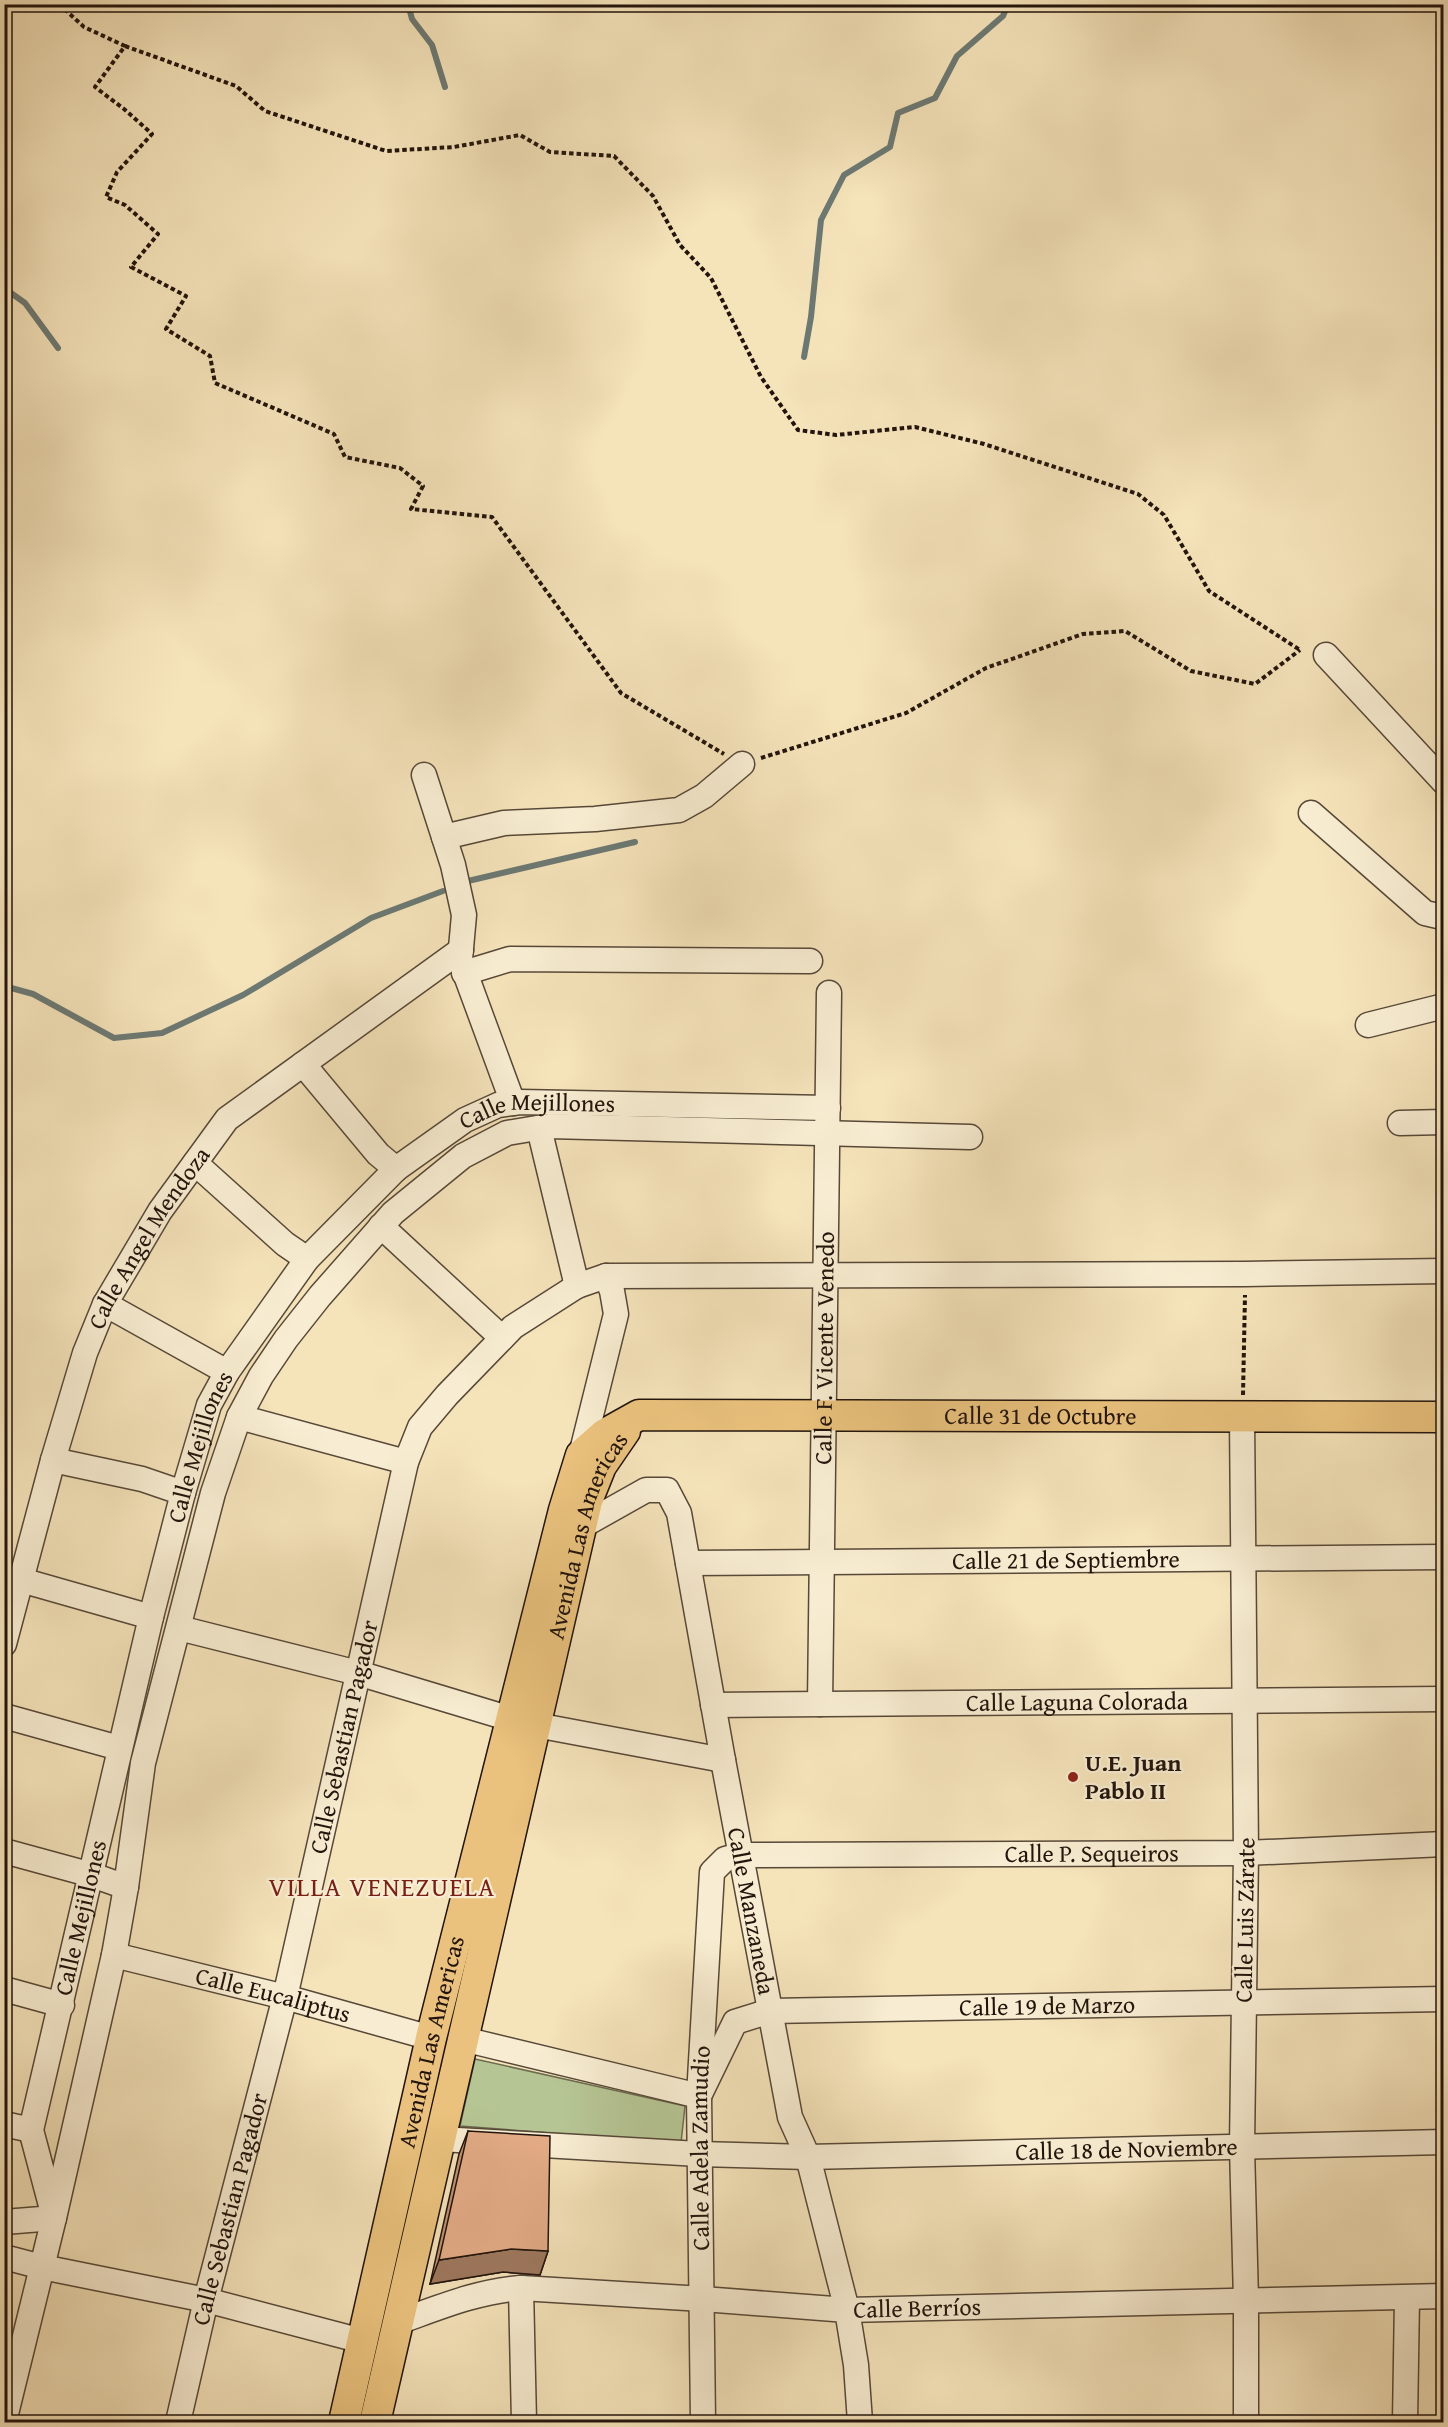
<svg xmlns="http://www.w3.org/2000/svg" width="1448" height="2427" font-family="'Gentium Book Plus',serif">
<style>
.green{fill:#b6c594;stroke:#6c6c50;stroke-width:1.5}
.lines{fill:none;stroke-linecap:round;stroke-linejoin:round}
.stream{stroke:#6c7973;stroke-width:6}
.minor-casing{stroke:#574838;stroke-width:27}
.major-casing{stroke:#22140c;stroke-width:33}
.path{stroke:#22140c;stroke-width:4;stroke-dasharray:4.5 3;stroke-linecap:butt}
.minor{stroke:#f8edd2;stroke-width:24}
.major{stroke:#eac27d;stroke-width:30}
.wall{fill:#c29373;stroke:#22140c;stroke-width:1.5}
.shaded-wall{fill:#9e785e;stroke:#22140c;stroke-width:1.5}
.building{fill:#e2ab86;stroke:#22140c;stroke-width:1.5}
.poi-dot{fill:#8f2418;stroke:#f8edd2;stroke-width:2}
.labels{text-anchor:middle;stroke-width:4.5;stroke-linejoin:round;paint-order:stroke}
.street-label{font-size:24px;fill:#22140c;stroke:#f8edd2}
.poi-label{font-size:24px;font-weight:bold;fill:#22140c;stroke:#f8edd2;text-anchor:start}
.neighbourhood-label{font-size:26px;letter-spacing:1.5px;fill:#7a1f14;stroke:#f8edd2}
</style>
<rect width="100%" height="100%" fill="#f5e3ba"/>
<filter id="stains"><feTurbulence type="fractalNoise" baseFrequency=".00333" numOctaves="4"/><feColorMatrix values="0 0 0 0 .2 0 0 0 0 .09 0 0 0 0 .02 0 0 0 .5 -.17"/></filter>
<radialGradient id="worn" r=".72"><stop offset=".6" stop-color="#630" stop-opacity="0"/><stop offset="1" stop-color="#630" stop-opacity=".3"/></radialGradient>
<polygon class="green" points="475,2059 685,2106 681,2143 460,2126"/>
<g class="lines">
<g class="stream">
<polyline points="408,4 412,19 432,45 445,87"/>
<polyline points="4,288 25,303 58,348"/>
<polyline points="804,357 811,317 821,220 844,175 890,147 898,113 935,98 957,56 1003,16 1008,4"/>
<polyline points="468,881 635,842"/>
<polyline points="4,986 33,994 114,1038 162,1033 243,995 371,918 443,891"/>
</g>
<g class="minor-casing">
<g id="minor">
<polyline points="1326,655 1444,782"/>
<polyline points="424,775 453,865 464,915 460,959 513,1103"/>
<polyline points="1311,813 1425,913 1438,916 1444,915"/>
<polyline points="444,837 504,823 595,819 679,810 704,796 742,764"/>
<polyline points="464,973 510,959 810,961"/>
<polyline points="1368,1025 1444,1006"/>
<polyline points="303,1064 378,1154 396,1169"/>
<polyline points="1400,1123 1444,1122"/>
<polyline points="539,1128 577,1286"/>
<polyline points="195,1163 285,1244 307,1259"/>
<polyline points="381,1226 502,1338"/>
<polyline points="105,1304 227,1372"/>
<polyline points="239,1417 406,1462"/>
<polyline points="1242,1417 1246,1853 1242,2147 1246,2300 1246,2422"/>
<polyline points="581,1455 616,1314 612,1291 606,1276"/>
<polyline points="53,1460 142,1479 183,1493"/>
<path id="s1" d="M582,1526l64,-36h21l12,23 44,247 67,357 18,40 39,153 9,55 4,57"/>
<path id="s2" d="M688,1563l756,-6"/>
<polyline points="21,1580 151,1617"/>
<polyline points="179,1628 358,1673 511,1719"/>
<path id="s3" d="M4,1644l49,-184 32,-107 20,-49 55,-93 67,-92 234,-169"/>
<path id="s4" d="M820,1704l9,-711"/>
<path id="s5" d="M713,1705l731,-6"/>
<polyline points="4,1716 119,1748"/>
<polyline points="536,1725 723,1760"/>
<polyline points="4,1851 92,1875 126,1887"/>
<path id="s6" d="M114,1955l171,42 146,41"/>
<polyline points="4,1989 62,2005"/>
<path id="s7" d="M463,2039l236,57 36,-74 35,-11 674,-12"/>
<polyline points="4,2124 31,2130"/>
<path id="s8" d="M440,2139l259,15 109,3 636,-15"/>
<path id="s9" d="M53,2213l-22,-83 120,-513 32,-124 26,-88 18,-33 80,-113 89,-90 69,-49 33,-15 22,-3 308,6"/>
<polyline points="4,2222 54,2218"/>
<polyline points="4,2257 42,2267 206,2300 362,2341"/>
<polyline points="521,2288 524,2422"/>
<path id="s10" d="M398,2322c40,-14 80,-31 123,-34l182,11 144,11 597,-14"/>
<polyline points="4,2422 54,2218 114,1955 126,1887 143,1763 213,1493 239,1417 261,1376 286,1339 320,1296 393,1213 463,1156 507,1133 549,1126 970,1137"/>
<path id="s11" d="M178,2422l28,-122 79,-303 121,-535 14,-35 27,-32 66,-68 64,-41 29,-10 639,-2 199,-3"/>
<path id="s12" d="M703,2422l-4,-326 13,-224 13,-13 15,-4 506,-2 198,-9"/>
<polyline points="1405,2422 1407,2298"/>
</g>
</g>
<g class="major-casing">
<g id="major">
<path id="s13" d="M344,2422l87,-384 133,-528 17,-55 24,-21 34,-19 805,2"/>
<path id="s14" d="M375,2422l212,-921 14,-35 24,-35"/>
</g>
</g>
<g class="path">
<polyline points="59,4 84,27 125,46 95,87 124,109 152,134 117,172 106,197 125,205 158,234 131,267 186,296 166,329 210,356 215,383 334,434 345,457 400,468 423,486 411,509 492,517 621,693 724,754"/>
<polyline points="125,46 236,86 265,111 386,151 454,147 520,135 550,152 614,156 653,196 680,245 711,278 761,377 798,430 836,435 915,427 984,444 1138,494 1164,515 1209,591 1300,650"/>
<polyline points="761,758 906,713 986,668 1083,634 1125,631 1191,671 1255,684 1300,650"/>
<polyline points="1243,1395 1245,1295"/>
</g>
<use href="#minor" class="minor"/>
<use href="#major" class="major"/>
</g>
<polygon class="wall" points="468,2131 548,2251 540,2275 503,2272 430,2284 459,2154"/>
<polygon class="shaded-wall" points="511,2249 548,2251 540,2275 503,2272 430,2284 439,2260"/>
<polygon class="building" points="468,2131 550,2136 548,2251 511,2249 439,2260"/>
<circle class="poi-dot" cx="1073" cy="1777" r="6"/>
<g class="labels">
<g class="street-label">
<text dy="8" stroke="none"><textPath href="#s9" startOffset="1294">Calle Mejillones</textPath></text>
<text dy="8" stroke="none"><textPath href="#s3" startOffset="434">Calle Angel Mendoza</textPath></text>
<text dy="8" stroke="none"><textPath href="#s4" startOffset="356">Calle F. Vicente Venedo</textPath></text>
<text dy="8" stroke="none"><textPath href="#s13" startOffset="1468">Calle 31 de Octubre</textPath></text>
<text dy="8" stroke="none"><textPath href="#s9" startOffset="790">Calle Mejillones</textPath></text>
<text dy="8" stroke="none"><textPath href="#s14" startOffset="912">Avenida Las Americas</textPath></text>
<text dy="8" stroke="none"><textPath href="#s2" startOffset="378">Calle 21 de Septiembre</textPath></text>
<text dy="8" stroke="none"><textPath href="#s5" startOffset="364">Calle Laguna Colorada</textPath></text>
<text dy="8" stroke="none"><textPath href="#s11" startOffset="705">Calle Sebastian Pagador</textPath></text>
<text dy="8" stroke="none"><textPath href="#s12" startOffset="936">Calle P. Sequeiros</textPath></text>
<text dy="8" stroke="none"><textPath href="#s1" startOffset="525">Calle Manzaneda</textPath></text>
<text dy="8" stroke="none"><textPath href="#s9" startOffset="304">Calle Mejillones</textPath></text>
<text transform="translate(1245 1920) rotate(-89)" y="8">Calle Luis Zárate</text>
<text dy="8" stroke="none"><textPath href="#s6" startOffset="164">Calle Eucaliptus</textPath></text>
<text dy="8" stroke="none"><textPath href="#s7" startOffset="639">Calle 19 de Marzo</textPath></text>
<text dy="8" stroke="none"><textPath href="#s13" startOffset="390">Avenida Las Americas</textPath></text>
<text dy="8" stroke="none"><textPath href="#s12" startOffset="274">Calle Adela Zamudio</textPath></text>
<text dy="8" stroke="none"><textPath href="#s8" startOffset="687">Calle 18 de Noviembre</textPath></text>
<text dy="8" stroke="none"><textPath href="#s11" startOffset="219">Calle Sebastian Pagador</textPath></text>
<text dy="8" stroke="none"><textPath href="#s10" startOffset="525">Calle Berríos</textPath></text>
</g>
<g class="poi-label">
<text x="1085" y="1771">U.E. Juan<tspan x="1085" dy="28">Pablo II</tspan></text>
</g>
<g class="neighbourhood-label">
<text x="382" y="1896">VILLA VENEZUELA</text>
</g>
</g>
<rect width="1448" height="2427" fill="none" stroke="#f5e3ba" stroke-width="24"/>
<rect x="6" y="6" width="1436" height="2415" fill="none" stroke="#22140c" stroke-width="3"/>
<rect x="12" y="12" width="1424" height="2403" fill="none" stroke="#22140c" stroke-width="1.5"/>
<rect width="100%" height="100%" filter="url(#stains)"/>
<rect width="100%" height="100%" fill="url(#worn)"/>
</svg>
